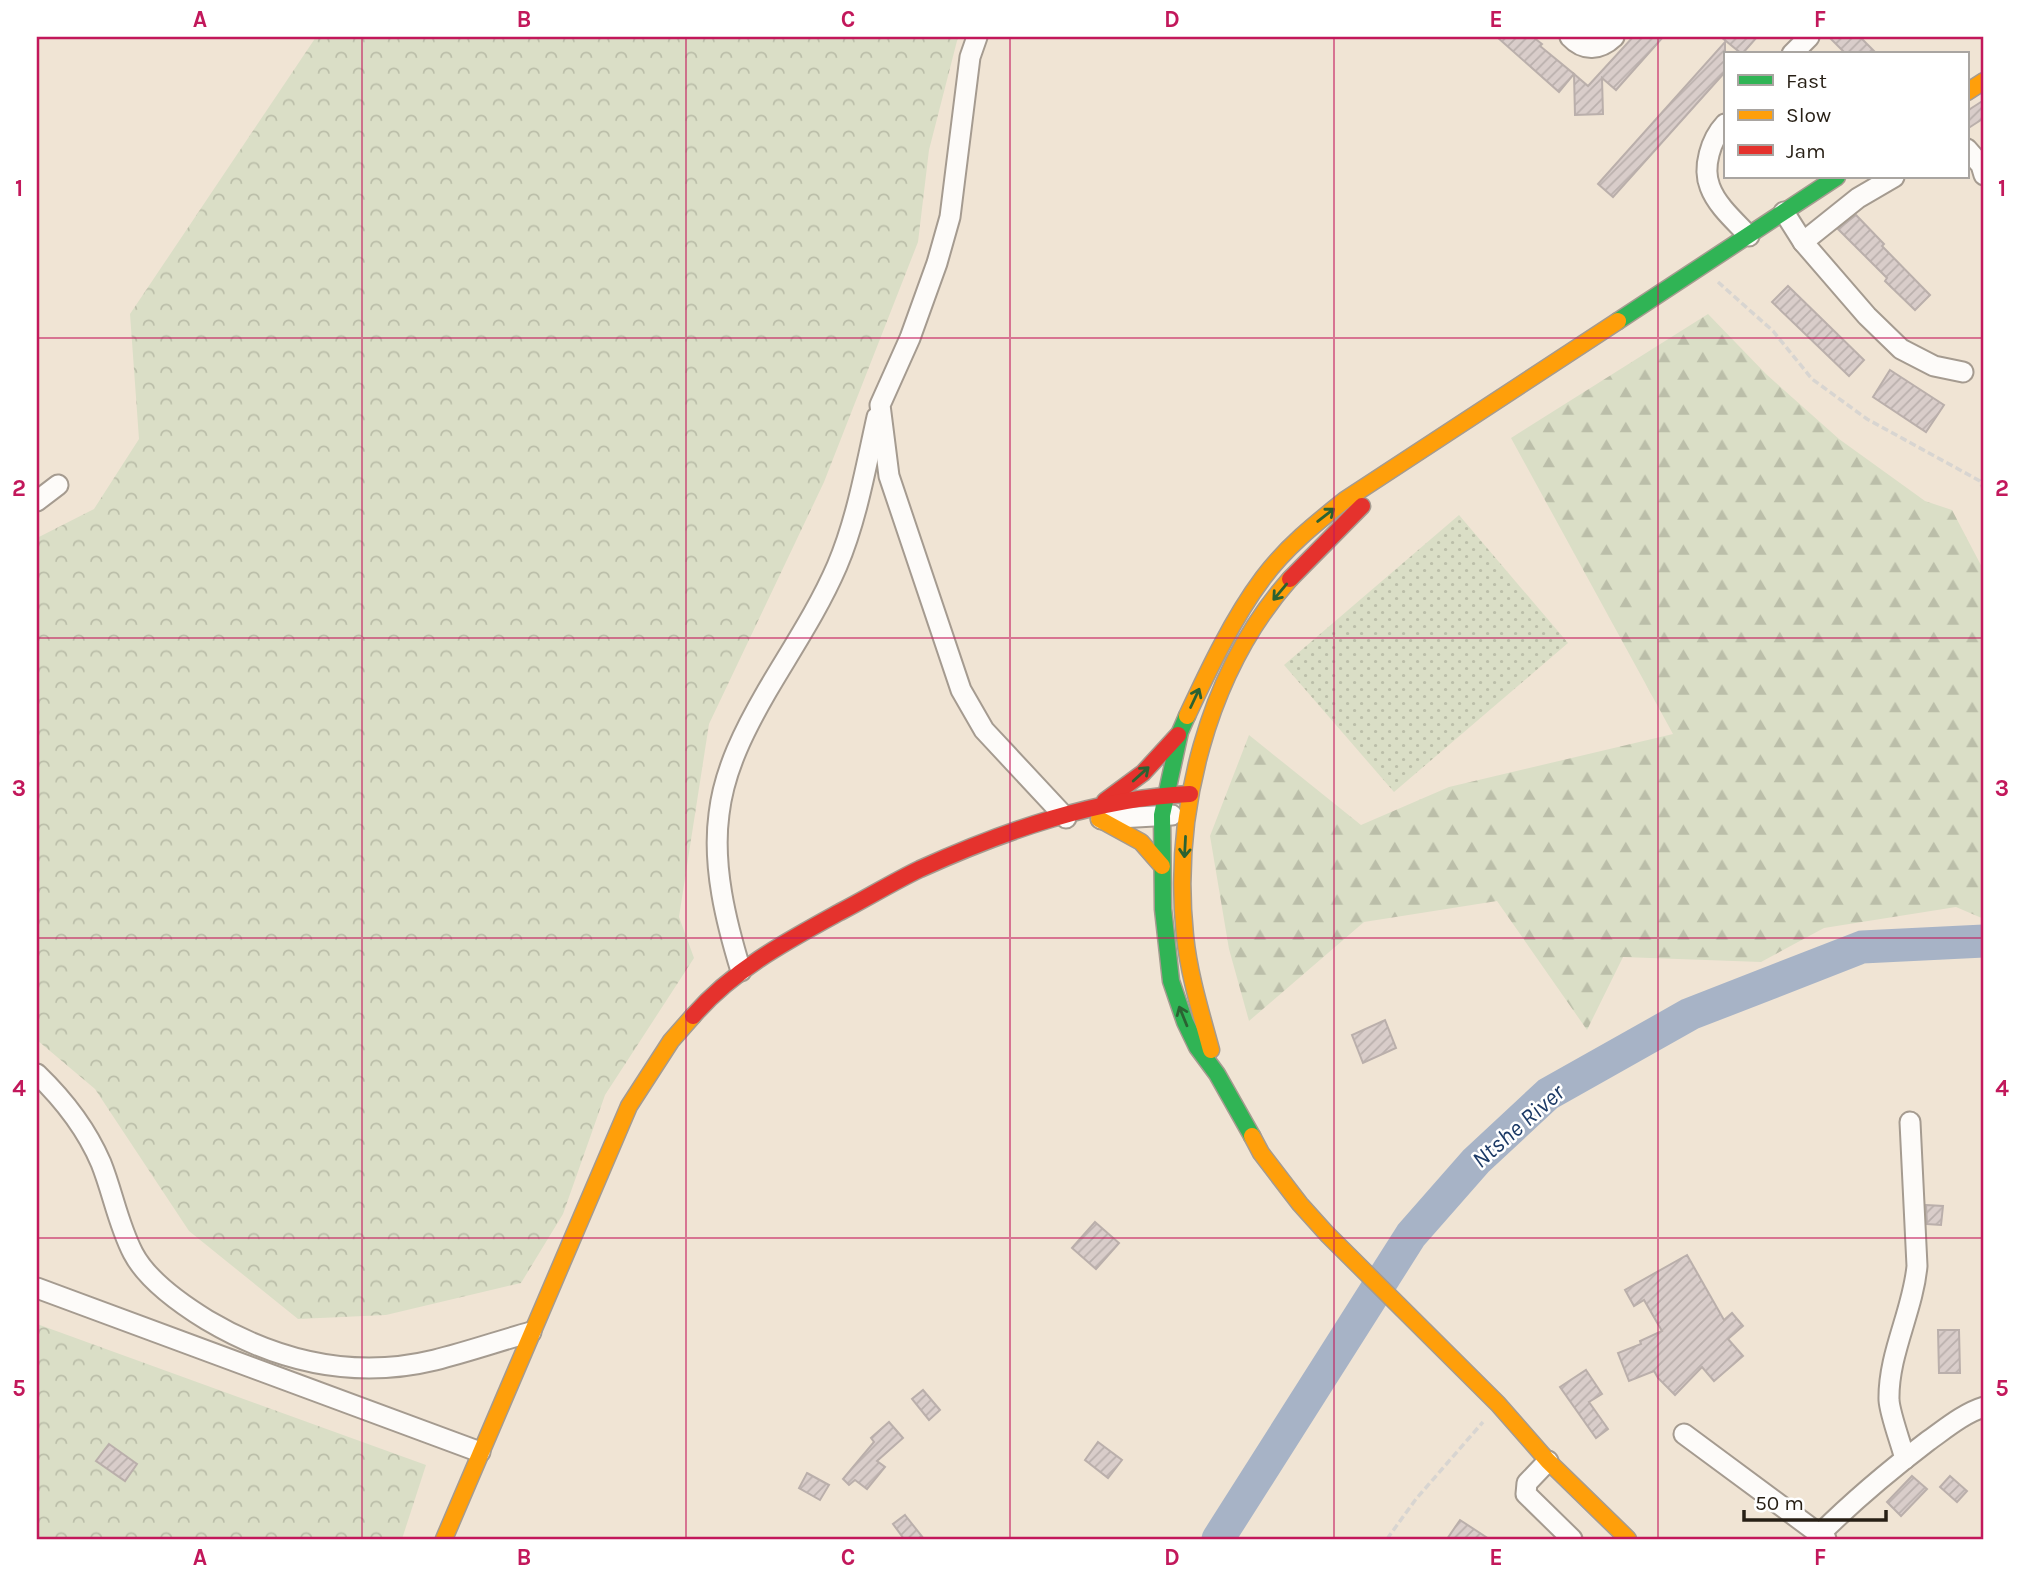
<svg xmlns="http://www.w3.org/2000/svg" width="2021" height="1576" font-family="Karla,sans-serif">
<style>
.grass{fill:url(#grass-dots)}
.forest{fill:url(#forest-firs)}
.park{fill:url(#park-crowns)}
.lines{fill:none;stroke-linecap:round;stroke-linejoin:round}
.river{stroke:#a7b3c6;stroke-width:33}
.building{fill:url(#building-hatch);stroke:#baafab;stroke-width:2}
.street-casing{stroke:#a59b90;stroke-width:23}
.fast-casing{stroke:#a59b90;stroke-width:19}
.slow-casing{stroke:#a59b90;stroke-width:19}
.jam-casing{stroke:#a59b90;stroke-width:19}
.path{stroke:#d8d5d1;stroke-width:3.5;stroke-dasharray:7 3.5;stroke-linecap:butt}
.street{stroke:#fdfbf9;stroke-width:19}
.fast{stroke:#30b455;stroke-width:16}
.slow{stroke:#ff9f0a;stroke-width:16}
.jam{stroke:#e5322d;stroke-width:16}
.oneway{stroke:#2b6232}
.grid{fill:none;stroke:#c2185b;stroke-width:2;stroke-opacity:0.55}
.labels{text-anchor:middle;stroke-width:5;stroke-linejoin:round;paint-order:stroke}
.water-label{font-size:24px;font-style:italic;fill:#1c3a66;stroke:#fff}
.neatline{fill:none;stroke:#c2185b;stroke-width:2.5}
.grid-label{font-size:23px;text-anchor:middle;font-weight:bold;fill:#c2185b}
</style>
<defs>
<pattern id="grass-dots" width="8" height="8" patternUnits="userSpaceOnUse" patternTransform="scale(1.75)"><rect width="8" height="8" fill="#dadec6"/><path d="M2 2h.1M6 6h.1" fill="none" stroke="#bbbea9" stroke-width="1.8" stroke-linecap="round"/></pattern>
<pattern id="forest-firs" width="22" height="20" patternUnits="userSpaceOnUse" patternTransform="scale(1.75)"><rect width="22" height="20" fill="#dadec6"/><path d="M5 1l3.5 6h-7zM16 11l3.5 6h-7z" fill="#bbbea9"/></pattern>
<pattern id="park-crowns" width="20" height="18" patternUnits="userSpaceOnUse" patternTransform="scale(1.75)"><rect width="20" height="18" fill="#dadec6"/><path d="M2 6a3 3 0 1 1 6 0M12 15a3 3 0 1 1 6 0" fill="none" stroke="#bbbea9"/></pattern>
<pattern id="building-hatch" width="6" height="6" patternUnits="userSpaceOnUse" patternTransform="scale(1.75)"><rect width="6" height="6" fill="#d9cdca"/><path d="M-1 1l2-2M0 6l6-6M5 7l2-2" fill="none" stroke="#bab0ad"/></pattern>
</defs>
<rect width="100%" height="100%" fill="#f0e4d4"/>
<polygon class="grass" points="1459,515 1568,643 1394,792 1284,665"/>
<polygon class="forest" points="1708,314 1766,374 1839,439 1925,501 1952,510 1984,571 1984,919 1956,907 1824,928 1761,962 1623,957 1587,1030 1497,901 1364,922 1249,1021 1229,949 1210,836 1249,735 1361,825 1449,787 1673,734 1511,438"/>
<g class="park">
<polygon points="316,37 958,37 929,150 918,242 824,482 709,724 679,917 694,958 605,1095 563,1214 521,1283 386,1315 298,1319 189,1231 95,1089 37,1040 37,538 94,509 139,439 130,314"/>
<polygon points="37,1324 426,1465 402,1539 37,1539"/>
</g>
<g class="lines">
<polyline class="river" points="1218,1539 1411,1235 1476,1161 1548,1094 1690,1014 1862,947 1984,941"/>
</g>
<g class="building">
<polygon points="1497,37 1533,37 1542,44 1540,46 1574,74 1559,92"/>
<polygon points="1633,37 1663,37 1616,90 1602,78 1603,114 1575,115 1574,74 1588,86"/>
<polygon points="1721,37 1757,37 1742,54"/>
<polygon points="1829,37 1860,37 1877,54 1846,54"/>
<polygon points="1725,42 1725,72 1613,197 1598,184"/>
<polygon points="1984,100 1984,118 1967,129 1967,111"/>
<polygon points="1856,215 1884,244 1882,246 1930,295 1915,310 1885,281 1887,278 1838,229"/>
<polygon points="1788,286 1864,360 1849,376 1772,302"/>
<polygon points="1890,370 1944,405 1926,432 1873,397"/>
<polygon points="1385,1020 1396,1048 1363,1063 1352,1035"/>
<polygon points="1926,1205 1943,1206 1941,1225 1927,1224"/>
<polygon points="1095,1222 1119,1243 1096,1269 1072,1248"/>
<polygon points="1687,1255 1724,1320 1732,1313 1743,1326 1728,1339 1743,1356 1714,1381 1702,1367 1675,1395 1658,1378 1654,1371 1629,1381 1618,1353 1641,1344 1640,1341 1662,1331 1644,1300 1634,1306 1625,1290"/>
<polygon points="1938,1330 1959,1330 1960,1373 1939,1373"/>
<polygon points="1586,1370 1602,1394 1589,1402 1608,1429 1596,1438 1560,1387"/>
<polygon points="923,1390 940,1410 929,1420 912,1399"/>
<polygon points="889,1422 903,1438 877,1461 885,1467 867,1489 855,1480 849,1485 843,1479 874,1442 871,1438"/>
<polygon points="1098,1442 1122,1460 1108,1478 1085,1460"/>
<polygon points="109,1444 137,1464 125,1481 96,1461"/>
<polygon points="807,1473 829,1485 820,1500 799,1488"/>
<polygon points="1912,1476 1927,1489 1901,1516 1887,1502"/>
<polygon points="1950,1476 1967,1491 1957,1502 1940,1487"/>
<polygon points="905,1515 924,1539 904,1539 893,1524"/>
<polygon points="1460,1520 1489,1539 1447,1539"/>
</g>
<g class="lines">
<g class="street-casing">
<g id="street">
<polyline points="977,37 970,57 950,217 937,263 910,338 880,405 889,476 961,690 984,730 1066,818"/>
<path d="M1570,37c14,15 30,13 44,0"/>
<polyline points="1792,54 1809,37"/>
<path d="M1725,124c-14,15 -23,43 -15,63 7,19 26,35 39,49"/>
<polyline points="1967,149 1981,165 1984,175"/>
<polyline points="1784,212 1803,242 1867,316 1901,349 1934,366 1963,372"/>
<polyline points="1803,242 1858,198 1894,177"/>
<polyline points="37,501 58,485"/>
<polyline points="1101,819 1172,815"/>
<path d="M741,971c-15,-49 -29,-105 -22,-157 5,-44 26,-85 48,-123 24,-41 51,-81 70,-125 20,-47 29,-100 40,-149"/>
<path d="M37,1074c27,26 49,54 64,89 12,30 17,61 32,90 14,27 48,51 74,67 71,42 146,60 228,40 32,-8 64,-19 96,-28"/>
<polyline points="37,1288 480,1452"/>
<polyline points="1684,1434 1826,1539"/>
<path d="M1905,1459c-4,-16 -15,-44 -16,-59 -1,-46 24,-89 28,-134l-7,-144"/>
<polyline points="1548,1461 1527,1483 1526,1494 1572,1539"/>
<path d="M1820,1534c34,-34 70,-64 108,-93 17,-12 36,-28 56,-34"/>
</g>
</g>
<g class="fast-casing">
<g id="fast">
<polyline points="1618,321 1837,177"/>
<polyline points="1187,716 1180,732 1162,815 1163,909 1171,981 1185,1022 1197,1047 1217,1074 1252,1136"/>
</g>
</g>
<g class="slow-casing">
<g id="slow">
<polyline points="1967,92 1984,81"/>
<path d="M1187,716c21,-45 46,-98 76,-138 22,-30 53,-55 82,-78l273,-179"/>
<polyline points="1099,819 1141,842 1162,866"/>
<path d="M1211,1050c-10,-37 -22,-75 -26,-114 -13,-123 22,-263 105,-357"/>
<polyline points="1252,1136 1261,1153 1300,1204 1327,1234 1498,1404 1548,1461 1628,1539"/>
<polyline points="444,1539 629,1106 671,1041 693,1016"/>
</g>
</g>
<g class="jam-casing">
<g id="jam">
<polyline points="1290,579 1362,506"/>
<polyline points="1105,801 1143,773 1178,735"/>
<path d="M693,1016c41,-47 94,-75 147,-104 27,-14 53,-30 80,-43 84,-38 177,-71 270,-75"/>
</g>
</g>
<g class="path">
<polyline points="1718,282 1773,331 1812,379 1867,419 1980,481 1984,491"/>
<polyline points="1387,1539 1416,1499 1483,1422"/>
</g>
<use href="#street" class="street"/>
<use href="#fast" class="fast"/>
<use href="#slow" class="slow"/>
<use href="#jam" class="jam"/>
</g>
<defs><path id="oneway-shaft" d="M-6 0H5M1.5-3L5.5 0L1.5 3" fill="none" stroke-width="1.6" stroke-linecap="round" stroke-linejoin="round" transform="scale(1.75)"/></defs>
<g class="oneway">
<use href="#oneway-shaft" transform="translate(1326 515) rotate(-38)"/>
<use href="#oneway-shaft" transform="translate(1280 592) rotate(130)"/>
<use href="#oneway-shaft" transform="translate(1195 698) rotate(-65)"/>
<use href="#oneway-shaft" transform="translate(1141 774) rotate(-42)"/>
<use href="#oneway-shaft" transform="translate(1185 847) rotate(93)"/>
<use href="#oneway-shaft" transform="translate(1183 1016) rotate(-112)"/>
</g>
<path class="grid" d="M362,37v1502M686,37v1502M1010,37v1502M1334,37v1502M1658,37v1502M37,338h1947M37,638h1947M37,938h1947M37,1238h1947"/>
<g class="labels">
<g class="water-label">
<text transform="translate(1518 1126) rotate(-41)" y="8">Ntshe River</text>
</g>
</g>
<rect width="2021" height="1576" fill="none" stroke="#ffffff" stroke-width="77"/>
<rect x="1724" y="52" width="245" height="126" fill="#ffffff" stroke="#a9a5a1" stroke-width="2"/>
<rect x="1738" y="75" width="35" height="10" fill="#30b455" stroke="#a9a5a1" stroke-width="2"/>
<text x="1786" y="88" font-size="21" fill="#271f15">Fast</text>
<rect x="1738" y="110" width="35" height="10" fill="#ff9f0a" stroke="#a9a5a1" stroke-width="2"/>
<text x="1786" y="122" font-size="21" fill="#271f15">Slow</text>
<rect x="1738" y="145" width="35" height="10" fill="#e5322d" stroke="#a9a5a1" stroke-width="2"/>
<text x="1786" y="158" font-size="21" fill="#271f15">Jam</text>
<path d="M1744 1510v10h142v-10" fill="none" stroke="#271f15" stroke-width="3.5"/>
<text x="1755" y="1510" font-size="21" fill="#271f15" stroke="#ffffff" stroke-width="5" paint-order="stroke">50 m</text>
<rect x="38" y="38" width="1944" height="1500" class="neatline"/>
<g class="grid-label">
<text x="200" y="27">A</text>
<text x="524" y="27">B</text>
<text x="848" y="27">C</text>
<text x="1172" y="27">D</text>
<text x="1496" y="27">E</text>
<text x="1820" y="27">F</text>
<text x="19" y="196">1</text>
<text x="2002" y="196">1</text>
<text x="19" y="496">2</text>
<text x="2002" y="496">2</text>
<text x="19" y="796">3</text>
<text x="2002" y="796">3</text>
<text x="19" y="1096">4</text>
<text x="2002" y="1096">4</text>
<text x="19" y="1396">5</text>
<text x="2002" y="1396">5</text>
<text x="200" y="1565">A</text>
<text x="524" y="1565">B</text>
<text x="848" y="1565">C</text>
<text x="1172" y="1565">D</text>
<text x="1496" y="1565">E</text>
<text x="1820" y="1565">F</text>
</g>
</svg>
